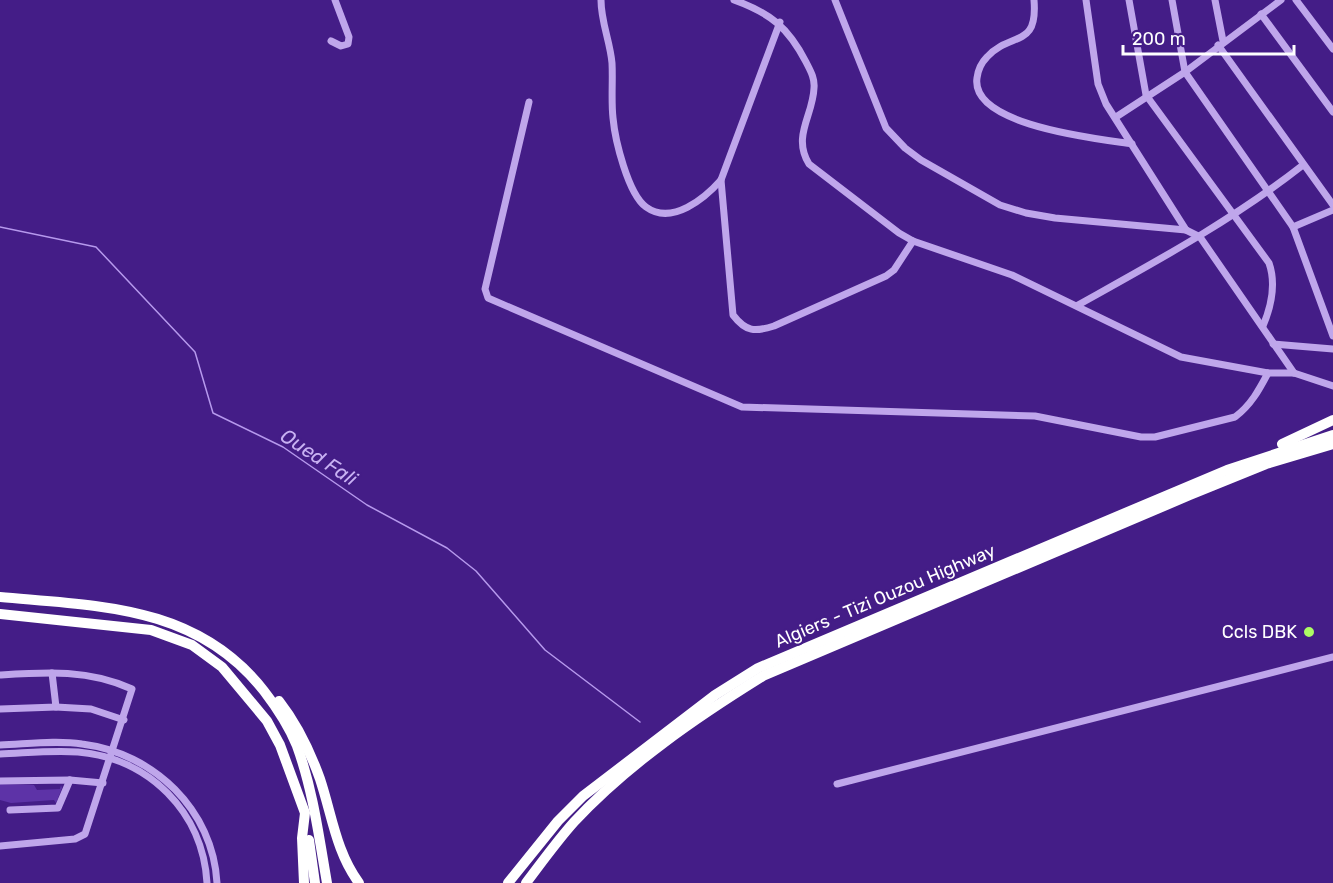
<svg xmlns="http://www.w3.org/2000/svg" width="1333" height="883" font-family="Rubik,sans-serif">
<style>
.green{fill:#5d33a7}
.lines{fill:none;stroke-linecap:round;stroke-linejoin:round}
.stream{stroke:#b699ed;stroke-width:1.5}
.minor{stroke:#bfa6eb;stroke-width:7}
.highway{stroke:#fff;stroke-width:10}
.poi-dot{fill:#acfb64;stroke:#441d87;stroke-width:2}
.labels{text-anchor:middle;stroke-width:4.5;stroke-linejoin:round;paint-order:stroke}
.street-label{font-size:18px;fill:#fff;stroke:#441d87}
.poi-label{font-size:18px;fill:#fff;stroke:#441d87;text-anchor:end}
.water-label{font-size:20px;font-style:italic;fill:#c8b1f3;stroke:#441d87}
</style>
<rect width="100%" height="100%" fill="#441d87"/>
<polygon class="green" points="0,784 34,785 37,790 60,789 61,785 62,788 56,803 54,800 11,803 0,800"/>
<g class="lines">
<polyline class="stream" points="0,227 96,247 195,352 213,413 283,447 367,505 447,548 476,571 545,650 640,722"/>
<g class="minor">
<path d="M601,0c0,22 9,41 11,63 1,18 -1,37 1,55 2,22 15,76 33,89 26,19 59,-9 75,-27l59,-158"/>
<path d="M734,0c36,13 54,27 72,62 4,8 9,16 8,26 -1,28 -22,48 -5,76l90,69 14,8 99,34 169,82 87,16h26l39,13"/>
<polyline points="835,0 886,128 905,148 921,160 1000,205 1026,213 1055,218 1186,230"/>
<path d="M1034,0c4,49 -23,31 -47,57 -6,6 -9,13 -10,21 -7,48 123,61 155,66"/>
<polyline points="1086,0 1098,84 1106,104 1186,230 1200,237 1294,373"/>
<path d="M1129,0l17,95 123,168c7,20 2,44 -6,63"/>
<polyline points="1172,0 1185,72 1293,227 1333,210"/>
<polyline points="1215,0 1223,41"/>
<polyline points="1296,0 1333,49"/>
<polyline points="1261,14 1333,112"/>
<polyline points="331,41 341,46 348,44 349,37 335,0"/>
<polyline points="1218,45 1333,205"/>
<path d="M529,102l-44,187 3,9 254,109 293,9 106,21h14l80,-20c16,-12 24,-27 33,-44"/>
<polyline points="1116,117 1185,72 1281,0"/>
<path d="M721,180l12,135c13,17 22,17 41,11l112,-50 8,-6 19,-29"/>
<polyline points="1293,227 1333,336"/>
<path d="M1078,305c77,-43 155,-85 225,-140"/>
<polyline points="1273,344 1333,349"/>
<path d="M0,675c46,-3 89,-6 132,14l-47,145 -10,5 -75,7"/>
<polyline points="56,707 91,709 124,720"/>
<polyline points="0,709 56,707 52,673"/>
<path d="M0,745c27,-1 56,-5 82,-1 72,9 131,66 135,139"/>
<path d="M0,754c26,-1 52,-4 78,-2 71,6 125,60 129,131"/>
<polyline points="0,781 70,780 103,783"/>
<polyline points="837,784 1333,657"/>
<polyline points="10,810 58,808 70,780"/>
</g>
<g class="highway">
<polyline points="1282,444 1333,420"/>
<path d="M0,597c99,9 197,8 264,94 13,17 25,35 33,55 16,44 22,91 30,137"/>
<polyline points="0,614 151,630 192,645 222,667 267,721 280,745 305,813 302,838 304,883"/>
<path d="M279,701c18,23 31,50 41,78 12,36 16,73 39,104"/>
<polyline points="309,840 315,883"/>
<polyline points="508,883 558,821 583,796 715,695 758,668 1227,470 1333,435"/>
<path d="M526,883c16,-21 31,-42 48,-61 54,-58 123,-105 189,-146l427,-181 76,-31 67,-20"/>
</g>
</g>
<circle class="poi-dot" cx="1309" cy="632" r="6"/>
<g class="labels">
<g class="street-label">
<text transform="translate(885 596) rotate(-23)" y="6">Algiers - Tizi Ouzou Highway</text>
</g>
<g class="poi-label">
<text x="1297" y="638">Ccls DBK</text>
</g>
<g class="water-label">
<text transform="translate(319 457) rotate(33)" y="7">Oued Fali</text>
</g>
</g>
<path d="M1123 45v9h171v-9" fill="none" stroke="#ffffff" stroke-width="3"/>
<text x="1132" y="45" font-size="18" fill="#ffffff" stroke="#441d87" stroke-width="4.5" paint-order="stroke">200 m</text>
</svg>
